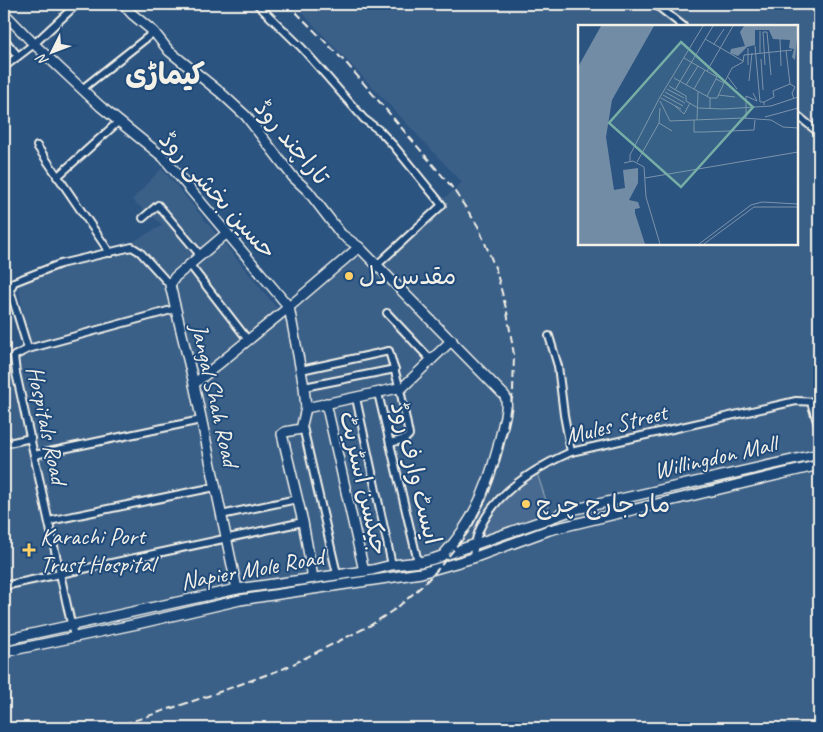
<svg xmlns="http://www.w3.org/2000/svg" width="823" height="732" font-family="Caveat,'Playpen Sans Arabic',sans-serif">
<style>
.built{fill:#3b6088;fill-rule:evenodd}
.green{fill:#496b90;stroke:#9eaebc}
.lines{fill:none;stroke-linecap:round;stroke-linejoin:round}
.street-casing{stroke:#f4f1e8;stroke-width:10}
.secondary-casing{stroke:#f4f1e8;stroke-width:12}
.street{stroke:#1f4a7a;stroke-width:6}
.secondary{stroke:#1f4a7a;stroke-width:9}
.rail{stroke:#f4f1e8;stroke-width:2;stroke-dasharray:8 4;stroke-linecap:butt}
.poi-dot{fill:#ffd166;stroke:#1f4a7a;stroke-width:2}
.labels{text-anchor:middle;stroke-width:4;stroke-linejoin:round;paint-order:stroke}
.street-label{font-size:24px;fill:#f4f1e8;stroke:#1f4a7a}
.poi-label{font-size:24px;fill:#f4f1e8;stroke:#1f4a7a;text-anchor:start}
.district-label{font-size:29px;font-weight:bold;fill:#f4f1e8;stroke:#1f4a7a}
.inset-road{fill:none;stroke:#7c93aa;stroke-width:1}
.view{fill:#76ada5;fill-opacity:0.15;stroke:#76ada5;stroke-width:2.5}
.inset-edge{fill:none;stroke:#f4f1e8;stroke-width:2.5}
</style>
<rect width="100%" height="100%" fill="#2c5481"/>
<filter id="ink" filterUnits="userSpaceOnUse"><feTurbulence type="fractalNoise" baseFrequency=".02" numOctaves="2"/><feDisplacementMap in="SourceGraphic" scale="10" xChannelSelector="R" yChannelSelector="G"/><feConvolveMatrix kernelMatrix="1 2 1 2 8 2 1 2 1" color-interpolation-filters="sRGB"/></filter>
<g filter="url(#ink)">
<path class="built" d="M294,4h525v724h-815v-357l12,-3 10,-32 -8,-57 109,-34 36,-20 -31,-25 29,-31 15,16 104,127 74,-69 21,21 87,-82zM579,26h218v218h-218z"/>
<polygon class="green" points="536,470 551,516 475,545 482,526 498,502"/>
<g class="lines">
<g class="street-casing">
<g id="street">
<polyline points="257,4 302,48 364,119 380,131 394,146 442,205 377,265"/>
<polyline points="655,4 683,26"/>
<polyline points="4,39 18,56"/>
<polyline points="4,67 34,44 77,4"/>
<polyline points="82,89 154,32"/>
<polyline points="797,115 819,133"/>
<polyline points="37,146 110,253"/>
<polyline points="57,177 118,122"/>
<polyline points="143,218 158,205 201,256"/>
<polyline points="190,265 248,340"/>
<polyline points="4,285 12,284"/>
<polyline points="387,313 431,360"/>
<polyline points="549,336 558,366 564,415 571,452"/>
<polyline points="28,349 10,290 14,282 60,264 132,247 140,252 170,285"/>
<polyline points="301,370 389,351 400,389 409,435 405,439 390,443"/>
<polyline points="304,387 395,369"/>
<polyline points="378,393 418,562"/>
<polyline points="356,398 392,565"/>
<polyline points="811,402 819,428"/>
<polyline points="303,427 337,574"/>
<polyline points="4,444 31,438"/>
<polyline points="34,455 201,420"/>
<polyline points="221,515 297,499"/>
<polyline points="49,521 215,487"/>
<path d="M473,558c3,-54 53,-86 98,-106l225,-51 23,1"/>
<polyline points="4,586 303,522"/>
<polyline points="74,637 16,373 14,356 28,349 175,309"/>
</g>
</g>
<g class="secondary-casing">
<g id="secondary">
<path d="M123,4l9,10 22,18 15,19 52,42 25,23 47,61 15,14 33,43 18,13 146,149c4,10 -1,23 -3,34 -10,46 -25,89 -58,124"/>
<polyline points="4,13 34,44 100,106 163,157 289,307 304,387 306,408 301,429 285,432 282,434 303,522 313,578"/>
<polyline points="227,233 175,277 170,285 194,384 237,589"/>
<polyline points="194,384 289,307 359,247"/>
<polyline points="326,403 364,571"/>
<polyline points="306,408 403,387 452,340"/>
<polyline points="4,640 237,589 372,570 392,565 420,562 433,559 576,509 819,454"/>
<polyline points="4,652 137,624 240,600 421,573 473,558 549,530 819,465"/>
</g>
</g>
<use href="#street" class="street"/>
<use href="#secondary" class="secondary"/>
<polyline class="rail" points="112,728 208,696 285,668 371,625 398,607 423,585 439,568 471,528 486,499 497,469 506,434 513,392 514,355 507,312 496,270 478,226 451,186 348,65 288,4"/>
</g>
</g>
<g class="poi-dot">
<circle cx="349" cy="276" r="5"/>
<circle cx="526" cy="504" r="5"/>
<path d="M26.5 542.5h5v5h5v5h-5v5h-5v-5h-5v-5h5z"/>
</g>
<g class="labels">
<g class="street-label">
<text transform="translate(292 142) rotate(50)" y="8">تاراچند روڈ</text>
<text transform="translate(218 195) rotate(48)" y="8">حسین بخشی روڈ</text>
<text transform="translate(215 395) rotate(77)" y="8">Jangal Shah Road</text>
<text transform="translate(616 424) rotate(-14)" y="8">Mules Street</text>
<text transform="translate(47 425) rotate(78)" y="8">Hospitals Road</text>
<text transform="translate(715 457) rotate(-13)" y="8">Willingdon Mall</text>
<text transform="translate(416 473) rotate(76)" y="8">ایسٹ وارف روڈ</text>
<text transform="translate(364 483) rotate(77)" y="8">جیکسن اسٹریٹ</text>
<text transform="translate(252 569) rotate(-10)" y="8">Napier Mole Road</text>
</g>
<g class="poi-label">
<text x="359" y="284">مقدس دل</text>
<text x="536" y="512">مار جارج چرچ</text>
<text x="40" y="544">Karachi Port<tspan x="40" dy="28">Trust Hospital</tspan></text>
</g>
<g class="district-label">
<text x="165" y="84">کیماڑی</text>
</g>
</g>
<g transform="translate(578 25)">
<rect width="220" height="220" fill="#2c5481"/>
<path d="M23,1h53l-42,74 -6,37 8,53 11,-2 -2,-18 15,-2v15l-9,17 9,2 2,6 -5,1v4l10,31h-67v-177zM166,1h54l-3,34 -3,-3 2,-8 -5,-1 1,-8 -17,-1 -4,-9h-14v15l-8,2 -9,9 -8,-3 1,-4 14,-3 -5,-14z" fill="#738ca6"/>
<path class="inset-road" d="M182,6v22M185,7h4l4,43M185,7l2,33M127,14l38,22M202,14l1,27M136,19l10,-15M177,21l5,56h4v3M170,23v17M208,25l4,34M106,33l33,19 -10,19M183,34l2,31M129,46l26,-45M150,52l9,12M96,53l36,20v10M171,56l3,-28M146,58l8,-15 11,-6 1,-7 48,-5M108,60l12,-19M91,61l17,10v5M89,64l17,9M116,64l11,-19M97,65l38,-64M87,67l20,11M85,70l20,11M140,70l17,2M83,73l20,11M132,73h7l7,-15 -8,-4M82,76l10,20 73,-3 28,2 12,7 15,1M108,76l12,7 25,1 48,-3 27,-9M186,77l10,-5 -1,-6 17,-7 5,3 -3,6 2,6M97,81l9,8 6,-11M187,92l33,-9M168,94v-23l11,5 -4,-8M116,95v12h10l50,-2 1,-10M119,95l1,-28M81,98l13,8M52,137v-7l30,-58 43,-71M59,137l22,-39 1,-15M46,138l9,-2 11,6 2,30 14,47M67,153l153,-26M121,219l52,-39 11,-3 36,2M126,219l50,-37h44"/>
<path class="view" d="M103,17l72,65 -72,80 -72,-64z"/>
<rect width="220" height="220" class="inset-edge"/>
</g>
<rect width="823" height="732" fill="none" stroke="#1f4a7a" stroke-width="20"/>
<rect x="10" y="10" width="803" height="712" fill="none" stroke="#f4f1e8" stroke-width="2" filter="url(#ink)"/>
<g transform="translate(52 52) rotate(228)" stroke="#1f4a7a" stroke-width="4" paint-order="stroke">
<path d="M0-4L9 19L0 12L-9 19Z" fill="#f4f1e8"/>
<text y="-8" font-size="14" font-weight="bold" text-anchor="middle" fill="#f4f1e8">N</text>
</g>
</svg>
